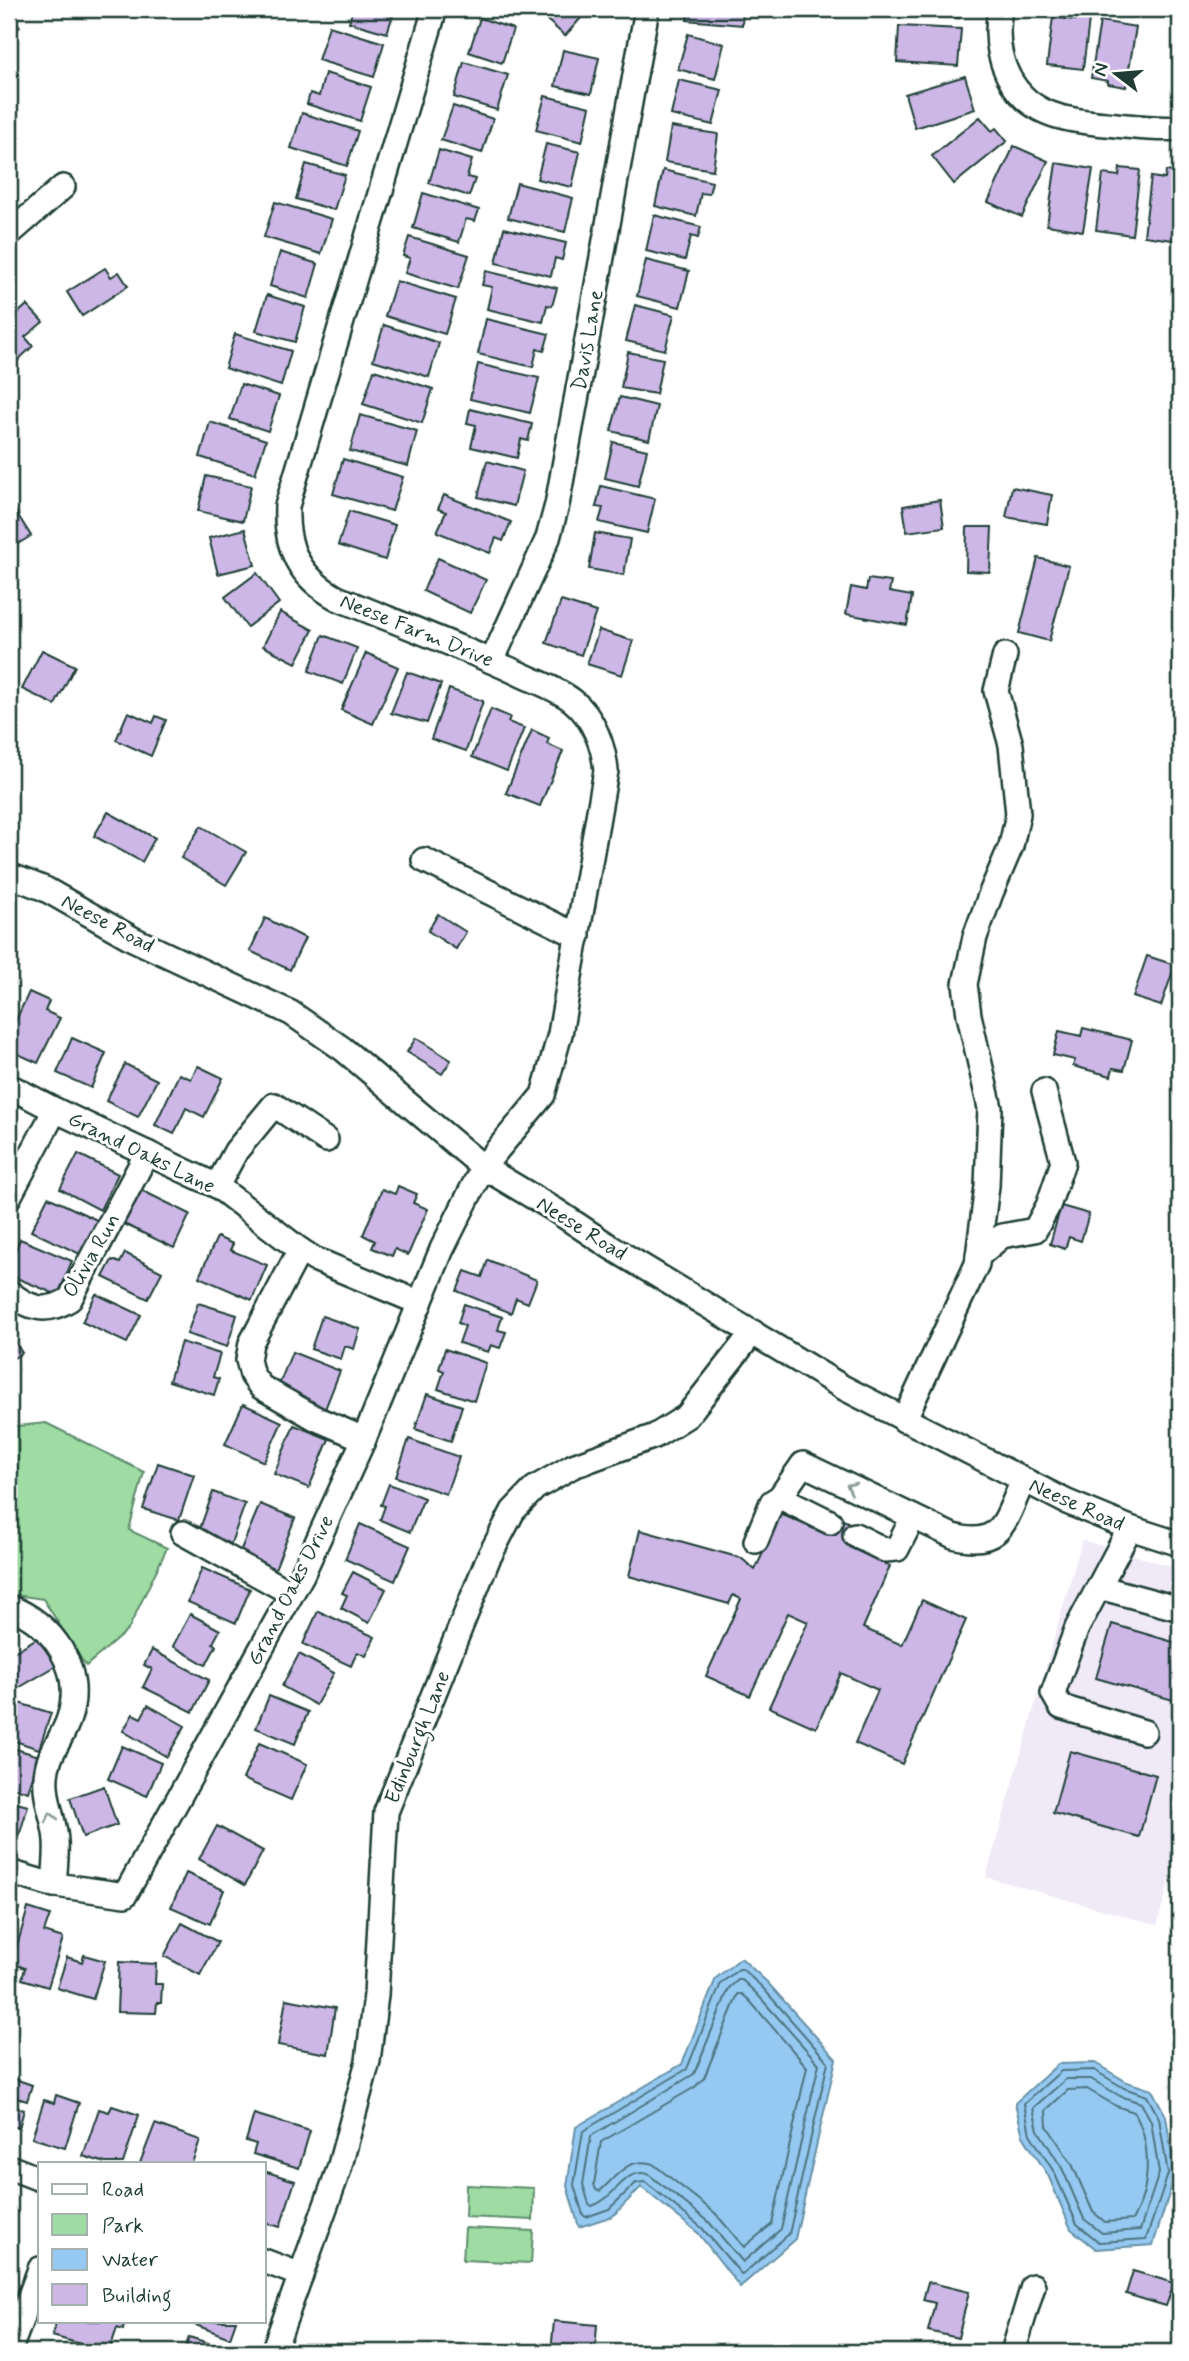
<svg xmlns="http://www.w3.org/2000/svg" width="1189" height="2361" font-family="Mynerve,sans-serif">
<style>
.built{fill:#f0e9f8}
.green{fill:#9edca4;stroke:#5e8c6c;stroke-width:2}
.water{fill:#95c9f2;stroke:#6691a6;stroke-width:2}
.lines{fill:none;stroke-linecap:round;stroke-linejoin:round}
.shore{stroke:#4e7580;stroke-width:2}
.building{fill:#ccb7e7;stroke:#1f3d34;stroke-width:2}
.minor-casing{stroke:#1f3d34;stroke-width:28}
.minor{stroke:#fff;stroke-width:23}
.oneway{stroke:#8f9e9a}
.labels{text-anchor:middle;stroke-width:6;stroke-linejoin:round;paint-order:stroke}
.street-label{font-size:21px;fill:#1f3d34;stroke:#fff}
</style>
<rect width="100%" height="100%" fill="#fff"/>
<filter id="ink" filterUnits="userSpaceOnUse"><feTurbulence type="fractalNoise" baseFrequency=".0143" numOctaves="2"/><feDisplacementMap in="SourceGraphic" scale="14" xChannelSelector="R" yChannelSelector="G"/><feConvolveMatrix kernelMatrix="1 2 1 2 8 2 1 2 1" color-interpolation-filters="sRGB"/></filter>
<g filter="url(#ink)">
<polygon class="built" points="1082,1540 1174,1567 1180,1566 1180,1844 1157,1925 986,1877"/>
<g class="green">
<polygon points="46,1423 144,1472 129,1530 167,1548 128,1630 86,1666 43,1599 9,1594 9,1427"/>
<polygon points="466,2185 534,2188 533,2220 465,2217"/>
<polygon points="465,2228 533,2231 531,2263 463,2260"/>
</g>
<g class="water">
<polygon points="741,1958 767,1982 836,2059 795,2239 740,2287 698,2233 641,2187 613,2216 579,2227 567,2186 576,2127 682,2064 716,1978"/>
<polygon points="1095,2063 1127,2082 1152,2090 1166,2116 1175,2175 1153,2245 1096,2249 1071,2229 1048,2175 1023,2136 1015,2103 1058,2064"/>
</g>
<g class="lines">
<g class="shore">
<polygon points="739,1969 742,1969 762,1987 828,2062 789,2234 742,2275 702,2228 645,2182 636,2183 609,2209 586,2217 583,2215 574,2185 583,2131 687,2069 721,1983"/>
<path d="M738,1980h4l14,13 63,71 -38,165 -38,33 -35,-41 -60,-47c-23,-7 -32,24 -56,32l-3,-2 -6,-20 8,-48 103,-62 35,-86z"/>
<path d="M738,1994h4l7,6 58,67 -35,157 -28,23 -29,-34 -62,-49c-25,-8 -37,13 -53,27l-4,-1 -2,-6 7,-42 94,-55 9,-9z"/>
<polygon points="1094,2070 1124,2088 1147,2096 1159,2118 1168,2174 1146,2239 1099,2242 1077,2224 1054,2172 1030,2134 1024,2104 1061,2071"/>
<polygon points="1066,2079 1091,2079 1120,2096 1141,2103 1151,2121 1159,2173 1140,2230 1102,2233 1084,2219 1062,2168 1038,2130 1033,2108"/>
<path d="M1087,2089l29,17 18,6c18,31 17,78 -2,108l-27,2 -12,-10 -21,-48 -25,-38 -1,-16 22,-20z"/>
</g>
</g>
<g class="building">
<polygon points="353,9 395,9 387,33 349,22"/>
<polygon points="541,9 589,9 565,36 538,12"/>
<polygon points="688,9 743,10 742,25 687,20"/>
<polygon points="919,9 962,9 959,18"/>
<polygon points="9,10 20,27 9,35"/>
<polygon points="1076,11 1090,12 1083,69 1047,65 1053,17 1075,20"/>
<polygon points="480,18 513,29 502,63 469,52"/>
<polygon points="1100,21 1136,27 1126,87 1108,84 1108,81 1091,78"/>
<polygon points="329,26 384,43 374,77 318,60"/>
<polygon points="899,26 961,29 958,66 897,62"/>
<polygon points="688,34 724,44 715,79 678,69"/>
<polygon points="563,50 599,58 591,94 555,86"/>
<polygon points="464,62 508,75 497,110 454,97"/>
<polygon points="325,73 371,87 360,121 307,104 310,93 319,96"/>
<polygon points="965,76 975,109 915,128 905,94"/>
<polygon points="679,80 722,90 713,125 671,115"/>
<polygon points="545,96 590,107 582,142 536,130"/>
<polygon points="453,106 493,119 482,153 441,140"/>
<polygon points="302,113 358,131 347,166 291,148"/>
<polygon points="980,117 992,131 996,128 1007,141 954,184 932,156"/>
<polygon points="671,127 718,134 713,170 665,162"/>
<polygon points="546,144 580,152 572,187 537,179"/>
<polygon points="1014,146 1048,161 1022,217 988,202"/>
<polygon points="439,150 472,160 467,177 475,179 469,196 429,183"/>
<polygon points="1056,163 1093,169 1083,231 1047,225"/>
<polygon points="306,164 345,175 334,210 296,199"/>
<polygon points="1120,168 1140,170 1132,235 1096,230 1103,174 1119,176"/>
<polygon points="663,170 712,182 709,194 701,193 696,216 655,206"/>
<polygon points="1166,171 1180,173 1180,241 1144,236 1151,177 1165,179"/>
<polygon points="517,183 573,198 565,232 508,218"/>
<polygon points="423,193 479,210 475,221 466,219 459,242 413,228"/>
<polygon points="275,202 332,219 321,254 264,237"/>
<polygon points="654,215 701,227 698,238 691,236 685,260 646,251"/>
<polygon points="504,228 566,243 562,260 555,258 551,276 496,263"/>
<polygon points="409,237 469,255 458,289 405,273 410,258 403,256"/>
<polygon points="280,252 318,264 308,298 270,286"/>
<polygon points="646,260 689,271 680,307 637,296"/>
<polygon points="105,268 111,277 119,272 128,286 82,316 67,292"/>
<polygon points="486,271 557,288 552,306 547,305 543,322 487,309 492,287 482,285"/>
<polygon points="396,281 456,299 445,334 385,316"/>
<polygon points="267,295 305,307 295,342 256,331"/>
<polygon points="27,305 43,322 25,337 33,346 17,361 9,351 9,321"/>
<polygon points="635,305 674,315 665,350 626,341"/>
<polygon points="486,319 549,334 544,351 537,349 533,367 478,354"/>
<polygon points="384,325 439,343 429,377 373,360"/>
<polygon points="235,334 291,351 281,386 225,368"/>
<polygon points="628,352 663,359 656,394 621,388"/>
<polygon points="478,364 539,378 530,413 470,399"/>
<polygon points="374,370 433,389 422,423 363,404"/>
<polygon points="241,384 279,396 268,431 230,419"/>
<polygon points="620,397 657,406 649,440 611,431"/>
<polygon points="470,409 532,424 528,441 521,439 517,458 471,447 476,425 467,423"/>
<polygon points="360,415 417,431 408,466 350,451"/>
<polygon points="210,422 266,440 255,474 200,457"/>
<polygon points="613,442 647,450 638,486 605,478"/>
<polygon points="343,459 403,477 392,511 333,494"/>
<polygon points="487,461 523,471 514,506 478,497"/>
<polygon points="206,476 251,486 243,521 198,511"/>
<polygon points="601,486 655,499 647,533 599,522 603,508 596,507"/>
<polygon points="1012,487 1052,495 1047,524 1006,517"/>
<polygon points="444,495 511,522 503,541 496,538 490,553 437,532 446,512 438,509"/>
<polygon points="940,500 944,527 907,532 903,506"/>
<polygon points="9,501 31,536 9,549"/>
<polygon points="349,511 395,525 385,560 338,545"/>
<polygon points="967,527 992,527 990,572 966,571"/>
<polygon points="245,529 255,565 218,574 209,538"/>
<polygon points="595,533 630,539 624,575 589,569"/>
<polygon points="438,558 486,580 470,613 423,591"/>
<polygon points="1038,558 1069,566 1049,641 1019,633"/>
<polygon points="257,573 279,603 247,627 225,597"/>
<polygon points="868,579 891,582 889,592 912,596 907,625 846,614 851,587 866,590"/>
<polygon points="561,601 596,612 581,655 546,643"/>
<polygon points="280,612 313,630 296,663 263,646"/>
<polygon points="599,630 633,641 622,675 587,664"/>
<polygon points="323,635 357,648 343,684 309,671"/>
<polygon points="42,650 75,666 55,705 22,689"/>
<polygon points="366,653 398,667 373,724 341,710"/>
<polygon points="407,672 441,684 427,723 391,713"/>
<polygon points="449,689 483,701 466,751 431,739"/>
<polygon points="491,709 510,717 508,722 524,728 507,771 472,757"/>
<polygon points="128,712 153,723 156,716 166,720 151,756 116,740"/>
<polygon points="532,730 549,738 547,744 563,751 540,806 506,793"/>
<polygon points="108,812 155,838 142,862 94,836"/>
<polygon points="201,826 246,852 226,885 181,858"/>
<polygon points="438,914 466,932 456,949 428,931"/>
<polygon points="265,918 305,938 290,970 250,951"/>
<polygon points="1147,956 1175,965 1161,1006 1133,997"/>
<polygon points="29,992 49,1001 45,1011 60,1018 38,1063 9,1050 9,1035"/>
<polygon points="1083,1028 1132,1040 1124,1070 1113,1068 1111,1076 1073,1066 1075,1060 1053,1055 1059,1031 1081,1036"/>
<polygon points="72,1038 106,1053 91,1088 57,1073"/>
<polygon points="416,1038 451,1060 442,1074 407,1052"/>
<polygon points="125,1064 157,1080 138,1117 106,1101"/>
<polygon points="198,1066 223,1078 204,1117 186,1108 174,1134 155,1125 179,1074 191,1079"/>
<polygon points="78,1154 118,1174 100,1210 60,1189"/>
<polygon points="398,1186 417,1194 413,1203 428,1209 408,1255 395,1249 392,1256 372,1248 375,1241 363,1235 382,1189 395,1194"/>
<polygon points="141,1190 190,1214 174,1248 124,1224"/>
<polygon points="48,1197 99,1221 82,1255 31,1231"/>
<polygon points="1061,1206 1089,1214 1081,1241 1069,1237 1065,1249 1050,1244"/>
<polygon points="217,1237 233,1244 230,1250 267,1265 252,1300 199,1277"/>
<polygon points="20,1239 72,1261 58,1295 9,1275 9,1266"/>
<polygon points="125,1253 162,1272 148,1299 103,1277 112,1260 120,1263"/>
<polygon points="488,1260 537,1280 528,1303 516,1298 511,1313 457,1291 465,1271 482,1277"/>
<polygon points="96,1294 141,1315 127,1343 82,1322"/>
<polygon points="198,1303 237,1315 227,1347 187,1334"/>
<polygon points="464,1304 502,1317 498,1330 506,1332 500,1348 491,1345 488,1352 459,1343 465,1326 458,1323"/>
<polygon points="322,1316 360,1329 354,1349 345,1346 341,1359 311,1349"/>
<polygon points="9,1332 22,1353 9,1361"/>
<polygon points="181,1342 220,1354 213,1377 219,1379 214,1395 169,1381"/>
<polygon points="445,1349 486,1363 474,1401 438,1389 444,1371 439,1369"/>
<polygon points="292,1352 340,1371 325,1409 277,1390"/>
<polygon points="427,1394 462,1406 451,1441 415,1429"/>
<polygon points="243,1404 282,1422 264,1462 225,1444"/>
<polygon points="294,1425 329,1439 309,1488 274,1474"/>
<polygon points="409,1439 459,1457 446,1494 396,1477"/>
<polygon points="158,1463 194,1475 179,1520 143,1509"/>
<polygon points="389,1484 424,1498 410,1532 380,1520 385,1506 381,1505"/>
<polygon points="213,1492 245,1504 230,1546 198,1534"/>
<polygon points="260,1504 295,1518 275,1569 239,1554"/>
<polygon points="781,1514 825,1534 833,1515 858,1527 849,1547 890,1566 863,1628 902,1645 922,1600 966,1620 902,1764 855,1743 878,1690 841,1673 816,1728 769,1707 808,1622 788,1613 750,1696 706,1676 741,1599 733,1595 729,1604 629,1576 640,1530 741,1558 755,1570"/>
<polygon points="360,1524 410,1546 395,1581 345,1559"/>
<polygon points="202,1568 250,1589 236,1623 188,1602"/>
<polygon points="353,1572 386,1589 369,1623 341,1608 347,1595 342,1593"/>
<polygon points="318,1611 375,1637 366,1656 357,1652 351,1666 303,1644"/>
<polygon points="190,1614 220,1630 213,1643 216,1646 206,1665 173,1646"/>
<polygon points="1112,1624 1180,1644 1180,1702 1096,1678"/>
<polygon points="39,1637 56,1666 10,1693 9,1655"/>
<polygon points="152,1650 209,1680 193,1712 143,1687 152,1669 144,1665"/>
<polygon points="299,1654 334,1673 316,1705 282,1686"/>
<polygon points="269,1696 308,1712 295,1744 256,1728"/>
<polygon points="9,1700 51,1713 39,1749 9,1739"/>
<polygon points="148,1705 185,1726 167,1757 123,1731 133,1714 141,1718"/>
<polygon points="259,1743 307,1764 291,1800 243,1779"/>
<polygon points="122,1746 161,1763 147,1796 108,1779"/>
<polygon points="9,1747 39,1756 28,1792 9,1786"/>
<polygon points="1070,1751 1156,1775 1139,1837 1053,1813"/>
<polygon points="104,1786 117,1825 83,1837 70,1798"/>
<polygon points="9,1801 28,1806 17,1843 9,1840"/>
<polygon points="217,1826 263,1851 245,1885 199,1859"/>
<polygon points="186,1873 224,1890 210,1924 171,1907"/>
<polygon points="9,1905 19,1908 9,1944"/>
<polygon points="28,1908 50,1915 44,1932 63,1938 48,1987 22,1979 25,1968 12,1963"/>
<polygon points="182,1923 218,1942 200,1975 164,1956"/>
<polygon points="84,1955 105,1961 93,1999 57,1988 67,1957 82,1962"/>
<polygon points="119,1962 156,1964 155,1984 162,1984 161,2003 157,2003 156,2013 117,2012"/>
<polygon points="286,1999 335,2008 328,2054 278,2045"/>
<polygon points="9,2077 32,2085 27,2101 17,2098 14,2107 24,2110 19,2128 9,2125"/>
<polygon points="56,2095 79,2103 65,2148 32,2138 44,2100 54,2103"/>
<polygon points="112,2106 139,2115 123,2163 105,2163 83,2156 99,2109 109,2112"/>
<polygon points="254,2114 310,2131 299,2168 253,2154 256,2144 246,2141"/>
<polygon points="155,2124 200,2140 192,2163 140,2163"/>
<polygon points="264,2171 295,2181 280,2227 264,2222"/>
<polygon points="1133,2271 1174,2283 1166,2306 1126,2294"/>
<polygon points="928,2282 969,2292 958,2338 928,2331 935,2303 923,2300"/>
<polygon points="57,2321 125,2321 123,2330 117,2328 109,2352 52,2336"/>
<polygon points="185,2321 236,2321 230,2338"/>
<polygon points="554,2321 597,2325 595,2352 551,2352"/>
<polygon points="189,2337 234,2351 233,2352 184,2352"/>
</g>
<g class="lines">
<g class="minor-casing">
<g id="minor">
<path d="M1000,9c-8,46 9,93 57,107 19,6 39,7 59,9 21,2 43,5 64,3"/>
<polyline points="9,234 63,187"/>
<polyline points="492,661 548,538 557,505 647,9"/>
<polyline points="424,860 578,936"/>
<polyline points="9,875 45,889 133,939 291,1013 343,1049 483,1167 555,1210 612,1248 844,1388 1067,1502 1130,1528 1180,1544"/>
<polyline points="9,1086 55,1110 217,1186 300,1250 314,1259 420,1303"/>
<polyline points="217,1186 236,1151 274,1105 326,1140"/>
<polyline points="9,1197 55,1110"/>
<polyline points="300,1250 251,1343 248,1360 252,1375 261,1387 317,1419 364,1439"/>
<polyline points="978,1256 1002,1236 1035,1230 1048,1206 1063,1162 1044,1091"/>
<path d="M9,1292c20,17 38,22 61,7l77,-146"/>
<polyline points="904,1420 977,1264 987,1186 990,1108 969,1015 965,984 975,937 991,893 1011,846 1018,814 1011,745 996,691 1005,655"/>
<polyline points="780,1497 830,1522"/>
<polyline points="1130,1528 1077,1628 1053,1693 1061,1707 1144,1732"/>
<polyline points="183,1533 291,1593"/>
<polyline points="855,1535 885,1550 897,1549 913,1517"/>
<path d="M756,1541l16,-39 8,-5 23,-33 150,72c50,13 52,-17 70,-55"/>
<polyline points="1099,1587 1180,1609"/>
<path d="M9,1607c44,16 76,63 60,111 -7,22 -22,36 -23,59 -2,23 9,43 10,64 1,14 -1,29 -2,44"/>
<path d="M9,1872l40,12 76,11 177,-320 62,-136 78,-190 41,-82 60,-72 17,-61 46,-263c-2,-25 -13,-54 -33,-70 -15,-12 -36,-19 -53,-27 -60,-28 -122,-51 -183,-76 -38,-21 -52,-50 -50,-92l148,-497"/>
<polyline points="9,2167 40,2179"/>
<polyline points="264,2261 301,2275"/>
<polyline points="9,2352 40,2269"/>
<polyline points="273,2352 339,2169 368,2061 376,1995 386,1812 488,1559 513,1511 535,1488 573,1466 655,1436 687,1416 753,1332"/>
<polyline points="1013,2352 1033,2286"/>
</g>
</g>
<use href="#minor" class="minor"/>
</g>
<defs><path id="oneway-chevron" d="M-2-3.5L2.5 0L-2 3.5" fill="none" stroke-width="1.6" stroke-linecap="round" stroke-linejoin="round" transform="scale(1.75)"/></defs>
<g class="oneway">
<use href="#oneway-chevron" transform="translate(851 1487) rotate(-154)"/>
<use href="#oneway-chevron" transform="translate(51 1817) rotate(-103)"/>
</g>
</g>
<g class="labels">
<g class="street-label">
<text transform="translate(587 340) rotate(-80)" y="7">Davis Lane</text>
<text transform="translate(417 630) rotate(22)" y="7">Neese Farm Drive</text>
<text transform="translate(108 923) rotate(28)" y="7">Neese Road</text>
<text transform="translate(142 1152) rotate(26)" y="7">Grand Oaks Lane</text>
<text transform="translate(582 1228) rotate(32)" y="7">Neese Road</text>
<text transform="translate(91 1255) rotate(-60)" y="7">Olivia Run</text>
<text transform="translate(1077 1504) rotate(24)" y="7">Neese Road</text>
<text transform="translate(290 1590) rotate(-63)" y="7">Grand Oaks Drive</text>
<text transform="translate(417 1737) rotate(-68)" y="7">Edinburgh Lane</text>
</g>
</g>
<rect width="1189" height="2361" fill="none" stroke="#fff" stroke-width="35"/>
<rect x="18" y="18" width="1154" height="2326" fill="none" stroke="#1f3d34" stroke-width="2.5" filter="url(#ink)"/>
<rect x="38" y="2162" width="228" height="161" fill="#ffffff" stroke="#a5b1ae" stroke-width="2"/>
<rect x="52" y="2184" width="35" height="10" fill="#ffffff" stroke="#a5b1ae" stroke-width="2"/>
<text x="102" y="2196" font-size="21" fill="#1f3d34">Road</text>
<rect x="52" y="2214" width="35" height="21" fill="#9edca4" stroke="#a5b1ae" stroke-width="2"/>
<text x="102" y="2232" font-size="21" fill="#1f3d34">Park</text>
<rect x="52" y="2249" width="35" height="21" fill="#95c9f2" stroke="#a5b1ae" stroke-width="2"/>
<text x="102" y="2266" font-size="21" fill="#1f3d34">Water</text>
<rect x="52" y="2284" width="35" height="21" fill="#ccb7e7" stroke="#a5b1ae" stroke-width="2"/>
<text x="102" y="2302" font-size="21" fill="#1f3d34">Building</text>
<g transform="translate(1116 74) rotate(286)" stroke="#ffffff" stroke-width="5" paint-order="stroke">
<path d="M0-5L12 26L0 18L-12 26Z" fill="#1f3d34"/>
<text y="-10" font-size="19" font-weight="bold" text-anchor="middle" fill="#1f3d34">N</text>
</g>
</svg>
